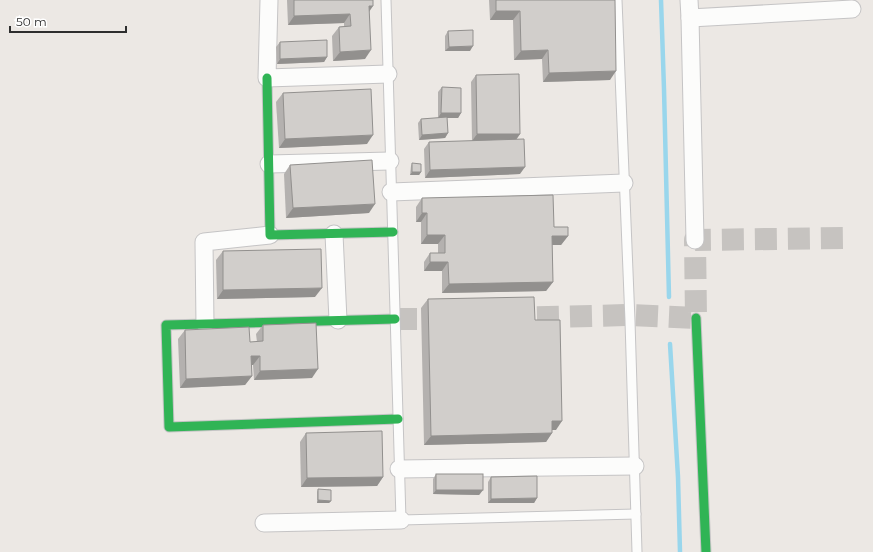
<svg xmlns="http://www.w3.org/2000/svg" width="873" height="552" font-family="Montserrat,sans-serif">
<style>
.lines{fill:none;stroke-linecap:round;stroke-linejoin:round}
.stream{stroke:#99d6ec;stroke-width:4.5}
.secondary-tunnel{stroke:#c6c3c0;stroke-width:22;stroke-dasharray:22 11;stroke-linecap:butt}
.lane-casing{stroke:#c5c4c5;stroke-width:11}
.street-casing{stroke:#c5c4c5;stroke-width:19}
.fast-casing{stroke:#c5c4c5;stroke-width:11}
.lane{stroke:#fcfcfb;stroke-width:9}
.street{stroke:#fcfcfb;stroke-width:17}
.fast{stroke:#30b455;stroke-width:9}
.wall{fill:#b4b1af}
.shaded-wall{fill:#92908e}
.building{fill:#d1cecb;stroke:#92908e}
</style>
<rect width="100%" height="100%" fill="#ece8e4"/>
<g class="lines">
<g class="stream">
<polyline points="661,0 664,89 669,297"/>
<polyline points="670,344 678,477 680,552"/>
</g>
<g class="secondary-tunnel">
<polyline points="504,318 630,315 696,318 695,240 848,238"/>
<polyline points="395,319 452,319"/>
</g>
<g class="lane-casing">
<g id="lane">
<polyline points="386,0 401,520 636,514"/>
<polyline points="617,0 630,321 637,552"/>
</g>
</g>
<g class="street-casing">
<g id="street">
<polyline points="269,0 267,78 388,74"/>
<polyline points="689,0 690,18 852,9"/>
<polyline points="690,18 695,240"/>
<polyline points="269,164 390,161"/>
<polyline points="391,192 624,183"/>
<polyline points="334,234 338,320"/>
<polyline points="205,324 204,242 270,235"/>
<polyline points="399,469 635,466"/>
<polyline points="264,523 401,520"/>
</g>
</g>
<g class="fast-casing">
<g id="fast">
<polyline points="267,78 270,235 393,232"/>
<polyline points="696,318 706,552"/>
<polyline points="395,319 166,325 169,427 398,419"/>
</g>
</g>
<use href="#lane" class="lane"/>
<use href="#street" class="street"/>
<use href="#fast" class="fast"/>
</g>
<g class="wall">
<polygon points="287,0 373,0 369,11 365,59 333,61 332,36 339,27 344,26 344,23 288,25"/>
<polygon points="489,0 615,0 610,80 543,82 542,59 514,60 513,20 490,20"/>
<polygon points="448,31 470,51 445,51 445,36"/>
<polygon points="280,42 327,57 324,62 277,64 276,47"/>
<polygon points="476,75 520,134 516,140 520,174 425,178 424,149 429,142 472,141 471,82"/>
<polygon points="442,87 461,113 458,118 447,118 448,133 445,138 419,140 418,123 421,119 438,118 438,92"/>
<polygon points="283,93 367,144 279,148 276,102"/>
<polygon points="412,163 421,172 419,175 410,175 411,166"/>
<polygon points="290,165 369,213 286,218 284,174"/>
<polygon points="422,198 554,227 568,236 561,245 552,245 553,282 546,291 442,293 442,271 424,271 424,262 430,253 438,253 438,244 421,244 421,222 416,222 416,207"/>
<polygon points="223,251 315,297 217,299 216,260"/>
<polygon points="428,299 535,320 556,430 552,430 552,433 546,442 424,445 421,308"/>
<polygon points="263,325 312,378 254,380 253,365 251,365 252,376 245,385 180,388 178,339 185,330 250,342 257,342 256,334"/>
<polygon points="306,433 383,477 377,486 301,487 300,442"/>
<polygon points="436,474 483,490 479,495 433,494 433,479"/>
<polygon points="491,477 537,498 534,503 488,503 488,482"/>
<polygon points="318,489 331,501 329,503 317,503 317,492"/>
</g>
<g class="shaded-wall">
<polygon points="369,6 373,6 367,15"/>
<polygon points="496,11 520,11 513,20 490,20"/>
<polygon points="350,14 344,23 288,25 294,16"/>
<polygon points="473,46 470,51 445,51 449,47"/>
<polygon points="371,50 365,59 333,61 340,52"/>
<polygon points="548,50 542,59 514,60 521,51"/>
<polygon points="327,57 324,62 277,64 280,59"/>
<polygon points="616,71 610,80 543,82 549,73"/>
<polygon points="441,113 461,113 458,118 438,118"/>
<polygon points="448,133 445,138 419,140 422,135"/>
<polygon points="477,134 520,134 515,141 472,141"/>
<polygon points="373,135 367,144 279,148 285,139"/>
<polygon points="525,167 520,174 425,178 430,170"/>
<polygon points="412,172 421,172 419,175 410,175"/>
<polygon points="375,204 369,213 286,218 293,208"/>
<polygon points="422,213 427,213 421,222 416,222"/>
<polygon points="427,235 445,235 438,244 421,244"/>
<polygon points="552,236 568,236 561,245 545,245"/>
<polygon points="430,262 448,262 442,271 424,271"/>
<polygon points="553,282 546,291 442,293 449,284"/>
<polygon points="322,288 315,297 217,299 223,290"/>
<polygon points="251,356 260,356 253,365 245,365"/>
<polygon points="318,369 312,378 254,380 260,371"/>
<polygon points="252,376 245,385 180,388 186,379"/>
<polygon points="552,421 562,421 556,430 545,430"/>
<polygon points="552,433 546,442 424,445 431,436"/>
<polygon points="383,477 377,486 301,487 307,478"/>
<polygon points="436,490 483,490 479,495 433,494"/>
<polygon points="537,498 534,503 488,503 491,499"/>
<polygon points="318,500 331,501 329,503 317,503"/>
</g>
<g class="building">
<polygon points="294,0 373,0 373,6 369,6 371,50 340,52 339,27 351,26 350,14 294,16"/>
<polygon points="496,0 615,0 616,71 549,73 548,50 521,51 520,11 496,11"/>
<polygon points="473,30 473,46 449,47 448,31"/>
<polygon points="327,40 327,57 280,59 280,42"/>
<polygon points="519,74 520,134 477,134 476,75"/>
<polygon points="442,87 461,88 461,113 441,113"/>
<polygon points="371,89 373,135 285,139 283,93"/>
<polygon points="447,117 448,133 422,135 421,119"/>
<polygon points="524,139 525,167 430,170 429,142"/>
<polygon points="372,160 375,204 293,208 290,165"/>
<polygon points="412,163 421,164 421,172 412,172"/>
<polygon points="553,195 554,227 568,227 568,236 552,236 553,282 449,284 448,262 430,262 430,253 445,253 445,235 427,235 427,213 422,213 422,198"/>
<polygon points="321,249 322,288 223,290 223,251"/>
<polygon points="534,297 535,320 560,320 562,421 552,421 552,433 431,436 428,299"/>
<polygon points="316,323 318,369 260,371 260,356 251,356 252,376 186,379 185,330 249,327 250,342 263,341 263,325"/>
<polygon points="382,431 383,477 307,478 306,433"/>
<rect x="436" y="474" width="47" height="16"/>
<polygon points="537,476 537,498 491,499 491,477"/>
<polygon points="318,489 331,490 331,501 318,500"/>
</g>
<path d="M10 26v6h116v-6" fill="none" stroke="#2e2e2e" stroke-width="2"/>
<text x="16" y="26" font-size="12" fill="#2e2e2e" stroke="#ffffff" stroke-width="3" paint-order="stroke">50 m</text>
</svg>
